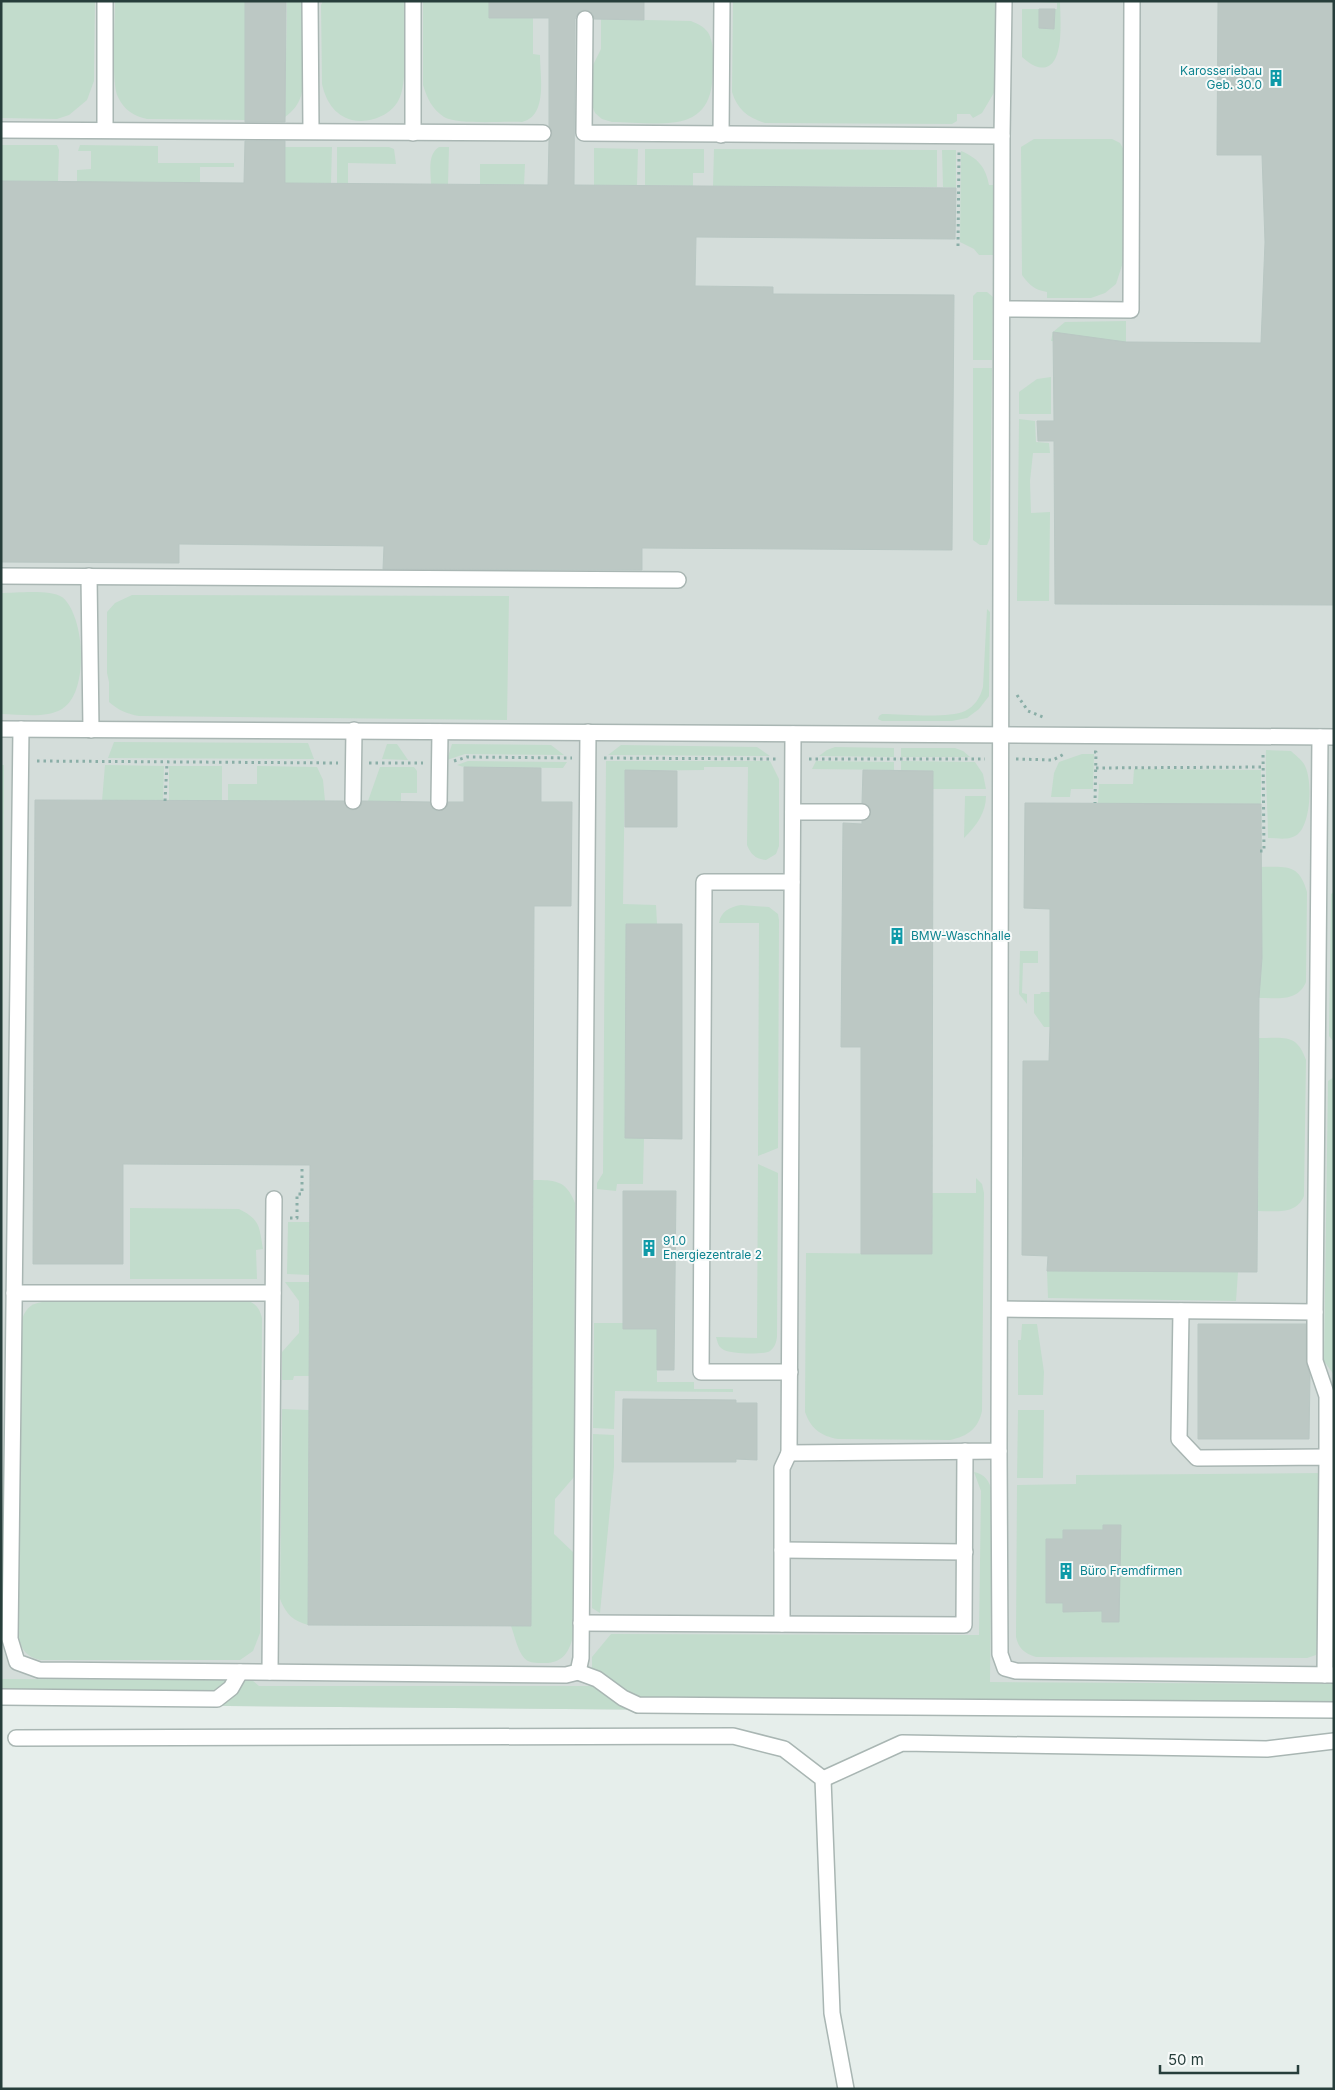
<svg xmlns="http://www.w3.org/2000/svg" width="1335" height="2090" font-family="Inter,sans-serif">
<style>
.built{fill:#d4ddda}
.green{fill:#c2dccc}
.building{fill:#bcc8c4;stroke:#b9c7c3}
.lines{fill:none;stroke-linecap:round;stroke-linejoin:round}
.minor-casing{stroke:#a9b6b3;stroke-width:18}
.path{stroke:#8aaea7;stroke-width:3;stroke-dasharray:2.5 4;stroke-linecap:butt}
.minor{stroke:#fff;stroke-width:15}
.labels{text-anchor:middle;stroke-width:4;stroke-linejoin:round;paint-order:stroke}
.culture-label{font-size:12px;fill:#0d838f;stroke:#f7faf9;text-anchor:start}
</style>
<rect width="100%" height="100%" fill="#e6eeeb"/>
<polygon class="built" points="1,1 1334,1 1334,1716 1,1704"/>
<g class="green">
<polygon points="1,1 95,1 94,81 87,100 69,115 57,119 1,118"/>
<path d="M115,1h130v119l-98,-1c-13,-3 -23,-9 -29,-22 -7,-13 -3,-77 -3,-96z"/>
<path d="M287,1h13l2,5c0,23 5,69 -1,90 -3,9 -8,15 -16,21z"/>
<path d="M323,1h81c0,23 4,78 -4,96 -7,18 -30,27 -48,23 -18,-5 -26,-19 -30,-36l-1,-79z"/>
<path d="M423,1h66l1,17h43v36l7,1c0,21 8,61 -18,67 -17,-1 -65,3 -78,-5 -12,-8 -17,-19 -21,-32z"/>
<path d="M733,1h263l-1,90 -13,22 -9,5 -3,-4h-13v7l-5,3 -187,-1c-17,-5 -28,-14 -33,-31z"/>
<path d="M1023,1h37c0,16 7,77 -25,65 -5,-2 -9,-6 -13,-9v-48h17v19l15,1 1,-20h2v-6z"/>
<path d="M601,19l90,2c7,3 14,6 18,13 4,9 4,17 4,26 0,23 0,49 -25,59 -20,8 -54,3 -76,3l-10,-3 -7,-6 -3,-8v-38l9,-18z"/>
<path d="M1034,139h78l8,4 5,9v104l-9,28 -11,9 -14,5h-44v-6c-12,-2 -18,-7 -25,-17l-1,-128z"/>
<polygon points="1,145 57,145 59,150 58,181 1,181"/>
<polygon points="80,145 158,146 158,163 234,163 234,167 200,167 200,182 77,182 77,170 91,169 91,151 78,151"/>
<polygon points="285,147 332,147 331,183 285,183"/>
<polygon points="337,147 389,147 394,149 396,164 348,163 348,183 337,183"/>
<path d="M439,147h10l-1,37h-17c0,-13 -4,-29 8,-37z"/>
<polygon points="594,148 638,149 637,185 594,185"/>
<polygon points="645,149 704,149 704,173 693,173 693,186 645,185"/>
<polygon points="714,149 937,150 937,187 713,186"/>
<polygon points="942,150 956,150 956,188 943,187"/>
<path d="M961,151c17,7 25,17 28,34h5l-1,70h-14l-5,-6 -14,-7z"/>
<polygon points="480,164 525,164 524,185 480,184"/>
<polygon points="977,292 987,292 993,297 992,360 973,360 973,296"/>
<polygon points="1126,321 1126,342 1051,341 1053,332 1065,322"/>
<polygon points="973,368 992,368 990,538 987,545 980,545 973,540"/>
<polygon points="1051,377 1051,414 1019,414 1019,392 1037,379"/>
<polygon points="1019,419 1035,421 1036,442 1049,443 1050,453 1033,453 1030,481 1031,513 1050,512 1049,601 1017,601"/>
<path d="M1,593c15,0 49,-4 61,4 23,18 28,96 0,112 -17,10 -42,5 -61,5z"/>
<path d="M132,595l377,1 -2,124 -368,-4c-12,-2 -21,-6 -30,-14v-20l-2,-9v-61l8,-9z"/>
<path d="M987,609l3,3 -1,84 -10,13 -12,9 -15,3h-70l-4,-2 1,-3 3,-2c20,0 66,5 83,-3 10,-5 15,-13 18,-24z"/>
<polygon points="114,742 308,743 314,759 108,758"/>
<polygon points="387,744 397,744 408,760 382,759"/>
<polygon points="452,744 551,745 564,755 465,754 447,760"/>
<polygon points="621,745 757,747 770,756 608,755"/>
<polygon points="835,747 894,748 894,757 819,756 827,750"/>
<polygon points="901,748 955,748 963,751 970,757 901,757"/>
<path d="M1266,750l25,1c4,4 10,8 13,13 9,14 7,59 -6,70 -8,7 -20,4 -30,4 0,-29 -3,-58 -2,-88z"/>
<polygon points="1082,754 1094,754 1093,789 1071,789 1070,797 1051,797 1054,773 1059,762"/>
<polygon points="468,761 567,762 563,768 464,767 457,765"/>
<path d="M606,761h164l9,18v67l-3,8 -10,6c-10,-1 -15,-5 -19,-15l1,-78h-44v3l-79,1 -2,133 33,1 1,19h-31l-1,214h19l-1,46h-26l-1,7 -19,-2v-6l6,-10z"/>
<polygon points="816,761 894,762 894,770 812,769"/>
<polygon points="901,761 975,762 983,774 986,789 933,789 933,771 901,770"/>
<polygon points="1,765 4,765 1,1281"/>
<polygon points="105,765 164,766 163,801 102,801"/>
<rect x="169" y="766" width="53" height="35"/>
<polygon points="257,766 317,767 323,780 325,801 228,801 228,784 257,784"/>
<polygon points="380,767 414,767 417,771 417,793 401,793 401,802 368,801"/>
<polygon points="1134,769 1261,770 1261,804 1098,803 1099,784 1133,784"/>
<path d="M965,796h21c0,17 -10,30 -22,42z"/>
<path d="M1260,867c26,0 39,-4 47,25l-1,90c-8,20 -29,16 -47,16l3,-40z"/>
<polygon points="1334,892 1334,1042 1329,1036 1331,894"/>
<path d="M741,905l28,2 9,7 1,6 -1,228 -20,8 1,-233h-40c2,-12 11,-16 22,-18z"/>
<polygon points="1020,951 1038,951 1038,963 1023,963 1022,993 1027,994 1027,1004 1019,994"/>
<polygon points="1041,992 1050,992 1050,1027 1044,1027 1034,1013 1034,994 1040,994"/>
<path d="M1259,1038c25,0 38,-5 47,22l-2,136c-8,19 -28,15 -46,15z"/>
<polygon points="1334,1077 1334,1375 1324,1361 1328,1081"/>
<path d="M758,1164l20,9 -1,164c-1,6 -2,10 -7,14 -6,4 -39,3 -46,-1 -6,-3 -6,-7 -8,-13l41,1z"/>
<path d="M976,1178l6,6 2,9 -2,218c-4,18 -14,25 -32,29l-112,-1c-17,-3 -27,-10 -33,-27l1,-159 126,1v-61h44z"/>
<path d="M533,1180c22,0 33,0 42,23l-1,274 -19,22 -1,35 20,19 -1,82c-3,17 -11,29 -30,28 -5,0 -11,0 -15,-2 -10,-6 -13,-25 -17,-35h20z"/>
<path d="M130,1208l109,1c22,11 20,18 24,40l-7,1 1,29h-127z"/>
<polygon points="288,1222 310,1222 310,1275 287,1274"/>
<polygon points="1047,1271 1238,1272 1236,1301 1048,1298"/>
<polygon points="285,1282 310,1282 309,1376 294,1376 293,1380 282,1380 282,1352 299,1333 299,1301"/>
<path d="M241,1300c13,1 18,6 21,18l-2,315 -7,18 -13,9h-200c-12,-3 -18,-9 -21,-21l2,-317c4,-12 8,-18 21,-20z"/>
<polygon points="594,1323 623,1323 623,1329 674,1329 675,1335 657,1335 657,1382 694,1382 694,1389 733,1389 733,1392 615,1391 614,1429 593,1428"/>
<polygon points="1022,1324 1037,1324 1044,1372 1043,1395 1018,1395 1018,1340 1021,1340"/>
<path d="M282,1409l27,1 -1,215c-15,-4 -22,-11 -28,-26z"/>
<polygon points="1018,1410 1044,1410 1043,1478 1017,1478"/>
<polygon points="593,1434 614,1435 614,1467 600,1613 592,1608"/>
<path d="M974,1472c11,2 15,9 18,19l-2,191 344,2v32l-1333,-12v-25l251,1 7,6h333v-29l19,-23 368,1 2,-144z"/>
<path d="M1322,1473l-1,172 -5,10 -9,3 -271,-1c-12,-4 -17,-8 -20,-20l1,-152 59,-1v-9z"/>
</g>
<g class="building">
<polygon points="245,1 286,1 285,122 245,122"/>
<polygon points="489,1 644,1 644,20 594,19 593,14 586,10 580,11 575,19 574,185 956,188 955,239 696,237 695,286 773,287 773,294 954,295 952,550 642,548 642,570 383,569 384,546 179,544 179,563 1,562 1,181 244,183 245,141 285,141 285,183 548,185 549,140 552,134 549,126 549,18 489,18"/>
<polygon points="1218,1 1334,1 1334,605 1055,604 1054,441 1038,441 1037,421 1054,421 1053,332 1126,342 1261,343 1265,242 1262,155 1217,155"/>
<polygon points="1039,9 1055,9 1054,29 1039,28"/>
<polygon points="464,767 541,768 541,802 572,802 571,906 534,906 531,1626 308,1625 310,1165 123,1164 123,1264 33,1264 35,800 344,801 348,809 353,810 361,806 362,801 430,802 434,810 439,811 447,807 448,802 464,802"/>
<polygon points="625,770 677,771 677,827 625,827"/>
<polygon points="863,770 933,771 932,1254 861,1254 861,1047 841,1047 843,823 862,824 862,821 870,816 870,808 862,803"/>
<polygon points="1025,803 1261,804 1262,958 1259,998 1257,1272 1047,1271 1048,1256 1022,1255 1023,1061 1049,1061 1050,1027 1050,909 1024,908"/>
<polygon points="626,924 682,924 682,1139 625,1138"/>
<polygon points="623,1191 676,1191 674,1370 657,1370 657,1329 623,1329"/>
<polygon points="1198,1324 1306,1324 1306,1361 1310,1375 1309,1439 1198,1439"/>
<polygon points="623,1399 736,1400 736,1403 757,1403 757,1460 736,1459 736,1462 622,1462"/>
<polygon points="1103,1525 1121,1525 1119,1622 1102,1622 1102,1611 1063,1612 1063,1603 1046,1603 1046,1539 1063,1539 1063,1530 1103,1530"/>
</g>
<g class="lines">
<g class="minor-casing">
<g id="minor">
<polyline points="310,1 311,131"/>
<polyline points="585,19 584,133 1002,136"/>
<polyline points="1,130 543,133"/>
<polyline points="105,130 105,1"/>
<polyline points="413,133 413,1"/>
<polyline points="721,135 722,1"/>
<polyline points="1003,309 1131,310 1132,1"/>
<polyline points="1,576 678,580"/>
<polyline points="89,576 91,730"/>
<polyline points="1,729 1334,737"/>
<polyline points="21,729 10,1639 17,1662 39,1670 566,1675 578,1672 581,1658 588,732"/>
<polyline points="793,734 789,1453 999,1451 1002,136 1004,1"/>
<polyline points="353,801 354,730"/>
<polyline points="439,802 440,732"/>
<polyline points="793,812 862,812"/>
<polyline points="14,1293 273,1293"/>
<polyline points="1000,1309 1315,1312 1320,737"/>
<polyline points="1181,1311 1179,1439 1197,1458 1327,1457 1325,1675"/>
<polyline points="1315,1312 1315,1361 1327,1396 1327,1457"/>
<polyline points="790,1372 701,1372 704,882 792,882"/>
<polyline points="999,1451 1000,1654 1005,1668 1016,1671 1334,1675"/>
<polyline points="782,1550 965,1552"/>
<polyline points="581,1623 964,1625 965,1451"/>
<polyline points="782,1624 782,1468 789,1453"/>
<polyline points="270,1672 274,1199"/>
<polyline points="578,1672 597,1679 623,1698 638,1705 1334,1710"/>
<polyline points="1,1697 217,1699 231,1688 240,1672"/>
<polyline points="16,1738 733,1736 784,1749 823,1779 832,2013 846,2089"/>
<polyline points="823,1779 902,1743 1267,1749 1334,1741"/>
</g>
</g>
<g class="path">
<polyline points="958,246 959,151"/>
<polyline points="1017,695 1028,711 1043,717"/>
<polyline points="1094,752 1096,752 1095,803"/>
<polyline points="604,758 777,759"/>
<polyline points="809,759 985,759"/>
<polyline points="1016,759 1053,760 1066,753"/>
<polyline points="37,761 338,763"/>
<polyline points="454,761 467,757 572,758"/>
<polyline points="369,763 423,763"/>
<polyline points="1096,768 1263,767"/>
<polyline points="165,801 167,763"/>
<polyline points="1260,851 1264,851 1263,752"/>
<polyline points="290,1218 297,1218 297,1194 302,1194 302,1165"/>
</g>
<use href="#minor" class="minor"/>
</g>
<defs>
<g id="building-bare" transform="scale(1.35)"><path d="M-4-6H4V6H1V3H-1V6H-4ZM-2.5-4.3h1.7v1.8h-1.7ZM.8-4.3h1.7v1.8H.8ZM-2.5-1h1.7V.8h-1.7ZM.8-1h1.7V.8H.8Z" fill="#0f9aa8" stroke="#f7faf9" stroke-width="2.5" paint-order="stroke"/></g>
</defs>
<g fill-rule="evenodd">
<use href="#building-bare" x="1276" y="78"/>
<use href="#building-bare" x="897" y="936"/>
<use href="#building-bare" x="649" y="1248"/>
<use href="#building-bare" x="1066" y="1571"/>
</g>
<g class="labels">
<g class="culture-label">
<text x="1262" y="75" text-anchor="end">Karosseriebau<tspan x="1262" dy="14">Geb. 30.0</tspan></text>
<text x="911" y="940">BMW-Waschhalle</text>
<text x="663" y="1245">91.0<tspan x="663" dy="14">Energiezentrale 2</tspan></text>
<text x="1080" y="1575">Büro Fremdfirmen</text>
</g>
</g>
<rect width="1335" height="2090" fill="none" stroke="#273e3b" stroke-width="5"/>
<path d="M1160 2065v8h138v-8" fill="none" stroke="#273e3b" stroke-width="2.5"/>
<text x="1168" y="2065" font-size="15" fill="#273e3b" stroke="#f7faf9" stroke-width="4" paint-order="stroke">50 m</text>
</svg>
